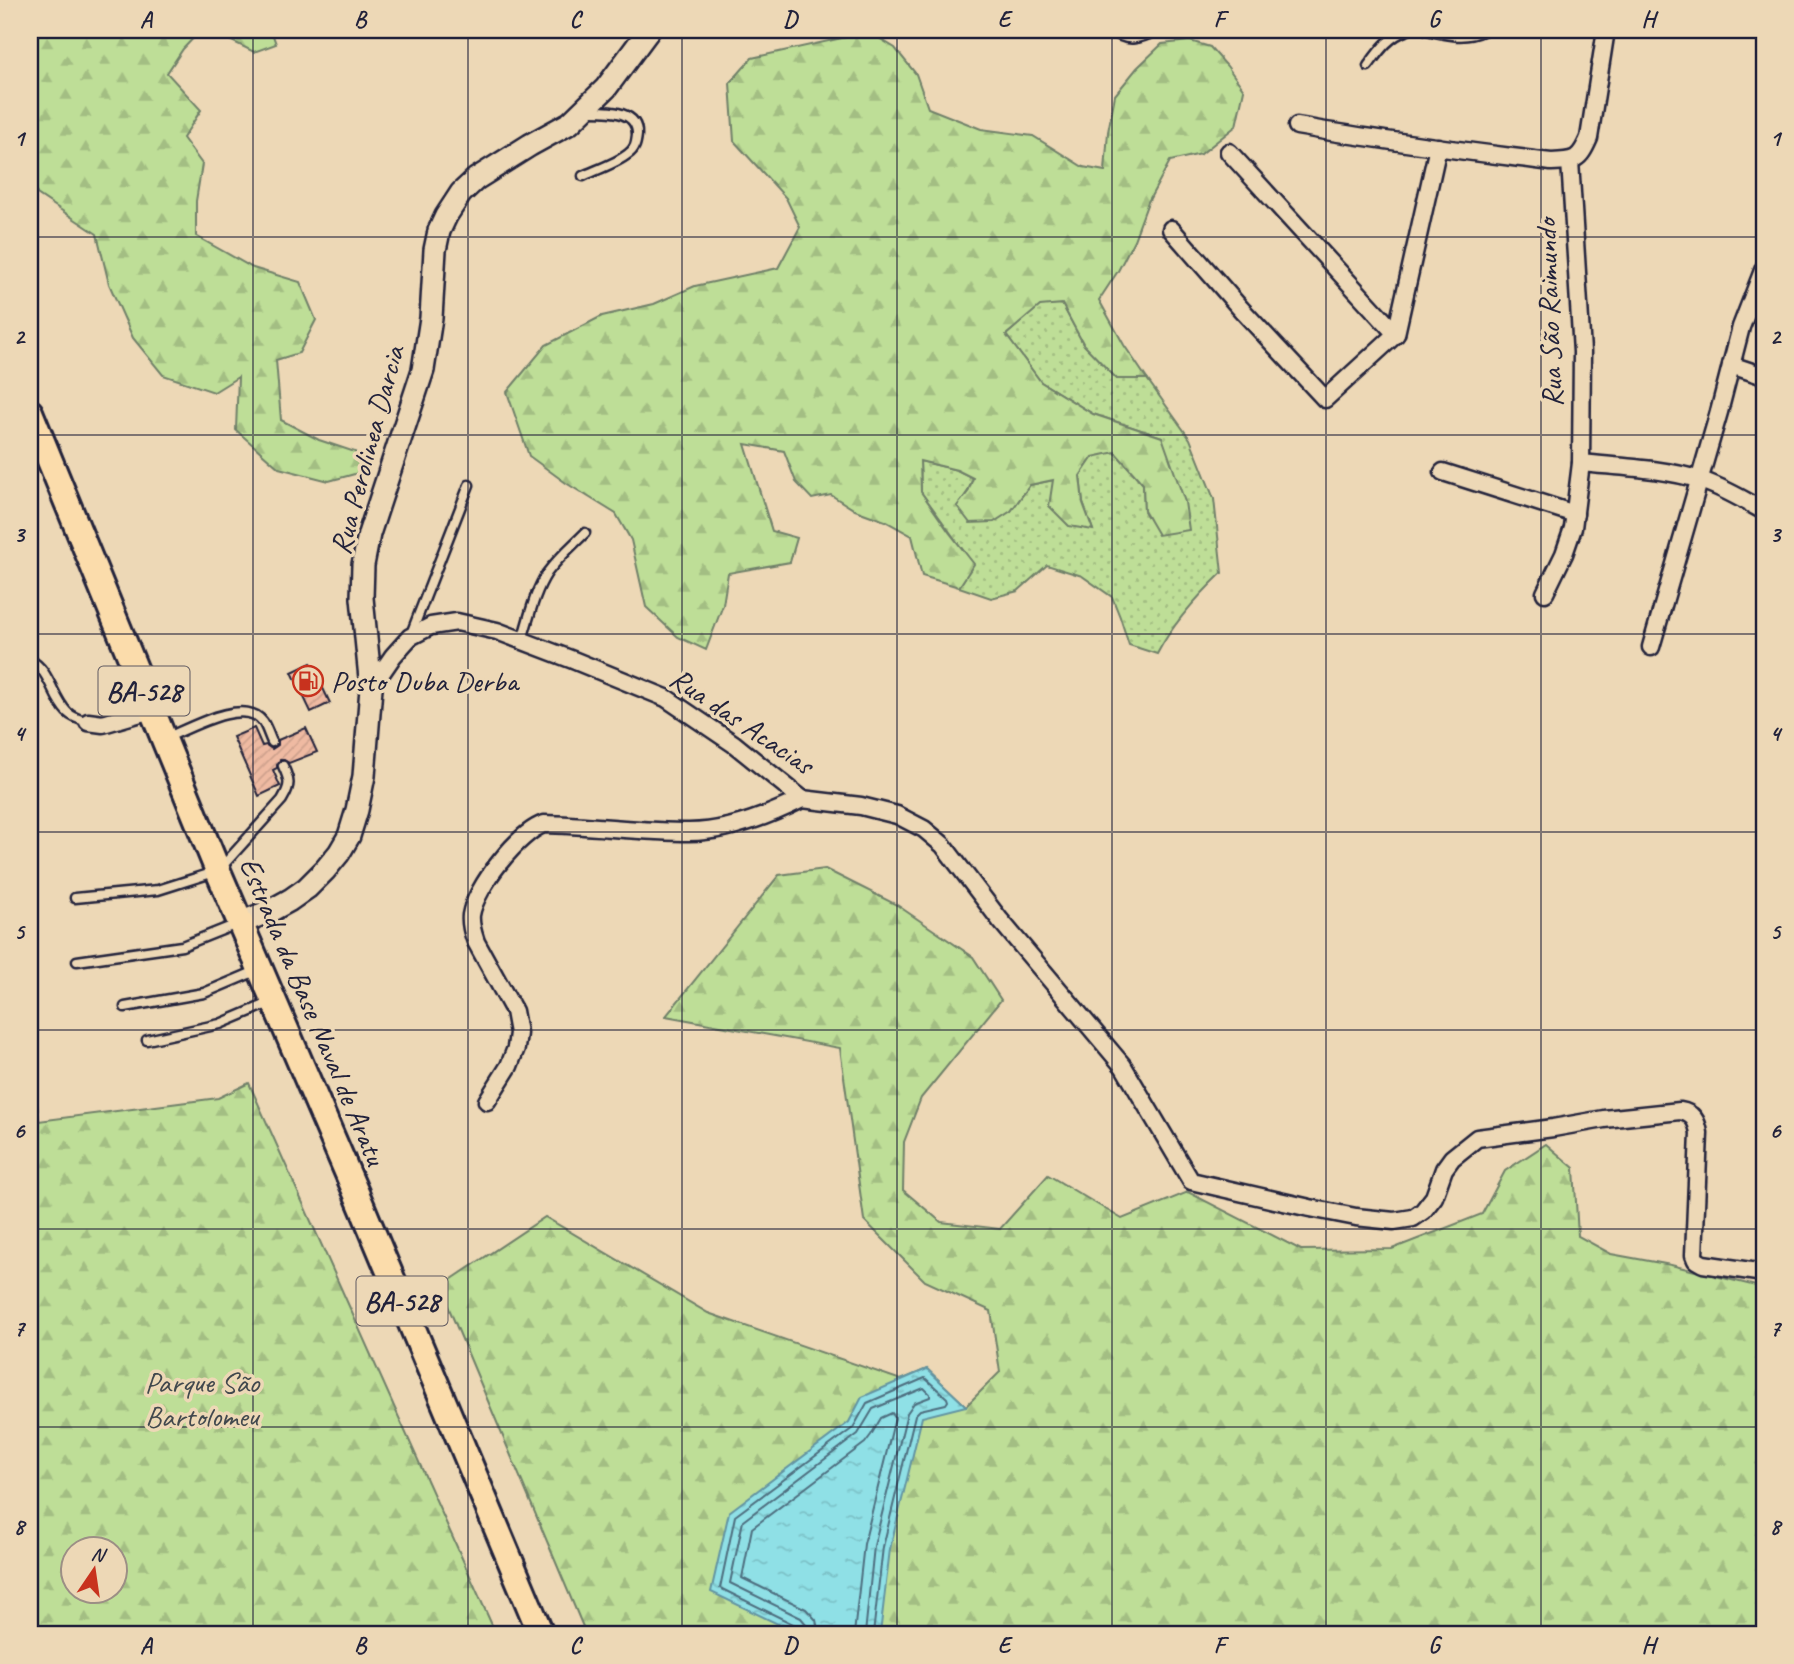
<svg xmlns="http://www.w3.org/2000/svg" width="1794" height="1664" font-family="Caveat,sans-serif">
<style>
.grass{fill:url(#grass-dots);stroke:#708069;stroke-width:2}
.forest{fill:url(#forest-firs);stroke:#708069;stroke-width:2;fill-rule:evenodd}
.water{fill:url(#water-ripples);stroke:#6394a2;stroke-width:2}
.lines{fill:none;stroke-linecap:round;stroke-linejoin:round}
.shore{stroke:#4e6e7f;stroke-width:2}
.building{fill:url(#building-hatch);stroke:#22223b;stroke-width:2}
.lane-casing{stroke:#22223b;stroke-width:13}
.street-casing{stroke:#22223b;stroke-width:21}
.secondary-casing{stroke:#22223b;stroke-width:26}
.primary-casing{stroke:#22223b;stroke-width:30}
.lane{stroke:#edd8b6;stroke-width:8}
.street{stroke:#edd8b6;stroke-width:16}
.secondary{stroke:#edd8b6;stroke-width:21}
.primary{stroke:#fbdcab;stroke-width:24}
.grid{fill:none;stroke:#22223b;stroke-width:2;stroke-opacity:0.55}
.labels{text-anchor:middle;stroke-width:7;stroke-linejoin:round;paint-order:stroke}
.shield{fill:#edd8b6;stroke:#5f5960;stroke-width:2}
.shield-label{font-size:28px;font-weight:bold;fill:#22223b}
.street-label{font-size:30px;fill:#22223b;stroke:#edd8b6}
.poi-label{font-size:30px;fill:#22223b;stroke:#edd8b6;text-anchor:start}
.park-label{font-size:30px;fill:#41484d;stroke:#edd8b6}
.neatline{fill:none;stroke:#22223b;stroke-width:2.5}
.grid-label{font-size:23px;text-anchor:middle;font-weight:bold;fill:#22223b}
</style>
<defs>
<pattern id="grass-dots" width="8" height="8" patternUnits="userSpaceOnUse" patternTransform="scale(1.75)"><rect width="8" height="8" fill="#bede97"/><path d="M2 2h.1M6 6h.1" fill="none" stroke="#a3be83" stroke-width="1.8" stroke-linecap="round"/></pattern>
<pattern id="forest-firs" width="22" height="20" patternUnits="userSpaceOnUse" patternTransform="scale(1.75)"><rect width="22" height="20" fill="#bede97"/><path d="M5 1l3.5 6h-7zM16 11l3.5 6h-7z" fill="#a3be83"/></pattern>
<pattern id="water-ripples" width="26" height="14" patternUnits="userSpaceOnUse" patternTransform="scale(1.75)"><rect width="26" height="14" fill="#8fe0e6"/><path d="M2 4q2-2 4 0t4 0M15 11q2-2 4 0t4 0" fill="none" stroke="#7bc0c6"/></pattern>
<pattern id="building-hatch" width="6" height="6" patternUnits="userSpaceOnUse" patternTransform="scale(1.75)"><rect width="6" height="6" fill="#efbaa2"/><path d="M-1 1l2-2M0 6l6-6M5 7l2-2" fill="none" stroke="#cda08c"/></pattern>
</defs>
<rect width="100%" height="100%" fill="#edd8b6"/>
<filter id="ink" filterUnits="userSpaceOnUse"><feTurbulence type="fractalNoise" baseFrequency=".0143" numOctaves="2"/><feDisplacementMap in="SourceGraphic" scale="14" xChannelSelector="R" yChannelSelector="G"/><feConvolveMatrix kernelMatrix="1 2 1 2 8 2 1 2 1" color-interpolation-filters="sRGB"/></filter>
<g filter="url(#ink)">
<path class="grass" d="M1062,304l22,41 33,34h30l43,60 24,60 8,74c-25,24 -49,50 -65,81l-28,-9 -9,-28 -8,-20 -30,-21 -35,-11 -29,26 -27,7 -32,-11 14,-23 -52,-72 -1,-31 37,9 16,8 -5,13 -10,15 53,5 19,-26 24,-5 39,50 -10,-27 -3,-27 13,-20 22,-4 28,32 1,27 18,-74 -69,-23 -52,-32 -35,-47 34,-30z"/>
<g class="forest">
<polygon points="30,30 201,30 183,49 167,73 201,110 183,138 202,164 196,201 196,236 253,268 300,282 316,320 299,353 276,360 281,420 319,440 355,452 362,472 329,481 279,468 236,430 238,377 214,392 163,375 133,338 109,284 97,234 37,194 30,178"/>
<polygon points="209,30 271,30 276,44 254,52"/>
<polygon points="869,32 895,48 916,74 928,108 981,129 1033,136 1083,167 1105,171 1108,132 1115,95 1137,68 1162,44 1190,41 1210,47 1227,66 1244,90 1236,126 1201,154 1170,161 1148,202 1134,240 1118,271 1099,300 1124,345 1147,379 1117,379 1084,345 1062,304 1040,306 1006,335 1041,382 1093,414 1162,437 1185,502 1189,530 1158,535 1144,511 1143,484 1115,452 1093,457 1080,476 1083,503 1093,530 1069,526 1049,506 1053,480 1030,485 1011,511 994,522 970,523 957,506 968,492 973,478 957,470 920,461 921,492 949,532 974,564 959,587 922,576 912,536 885,521 855,510 831,495 812,499 796,482 784,451 745,444 772,531 797,538 790,562 728,573 723,605 706,650 678,637 646,607 631,540 616,514 566,483 529,456 507,392 546,345 602,316 654,304 695,286 778,268 800,227 786,198 734,141 730,83 752,58"/>
<polygon points="825,869 897,905 973,957 1001,1000 921,1098 904,1142 903,1190 941,1222 1000,1229 1048,1175 1122,1219 1188,1192 1301,1250 1392,1249 1482,1214 1505,1171 1546,1144 1574,1168 1578,1236 1611,1254 1671,1265 1764,1288 1764,1634 586,1634 440,1287 545,1217 708,1313 901,1380 927,1369 966,1406 1000,1372 991,1311 925,1281 864,1220 840,1048 666,1016 779,875"/>
<path d="M30,1048l9,73 179,-23 31,-15 247,551h-466zM116,1548v42h-42v-42z"/>
</g>
<polygon class="water" points="927,1369 966,1406 922,1417 890,1549 880,1634 799,1634 711,1592 729,1512 849,1422 862,1397"/>
<g class="lines">
<g class="shore">
<polyline points="799,1634 799,1628 795,1625 720,1588 735,1516 853,1428 867,1403 925,1378 947,1398 948,1401 946,1404 920,1410 915,1415 883,1547 873,1634"/>
<polyline points="808,1634 806,1624 801,1618 730,1583 743,1521 858,1434 873,1409 924,1388 930,1394 930,1397 914,1403 907,1413 874,1546 865,1634"/>
<polyline points="819,1634 816,1620 806,1609 742,1578 752,1528 865,1443 871,1435 881,1418 892,1413 895,1418 864,1544 854,1634"/>
</g>
</g>
<g class="building">
<polygon points="311,663 330,703 311,712 292,672"/>
<polygon points="254,728 262,746 266,745 272,749 278,745 278,740 306,728 317,752 289,763 284,760 280,760 277,765 277,768 273,770 280,786 259,796 233,737"/>
</g>
<g class="lines">
<g class="lane-casing">
<g id="lane">
<path d="M1112,30c14,14 30,8 46,0"/>
<path d="M1427,30c20,5 38,10 58,0"/>
<path d="M1368,66c11,-15 21,-30 40,-36"/>
<path d="M583,176c13,-6 34,-13 45,-22 7,-5 8,-10 9,-19 1,-25 -29,-24 -47,-24"/>
<polyline points="411,634 469,485"/>
<path d="M522,640c7,-22 12,-47 25,-67 11,-15 25,-27 38,-40"/>
<path d="M30,660c20,10 22,37 37,52 6,6 14,8 21,10"/>
<path d="M166,738c22,-9 79,-42 97,-16 4,6 6,14 9,20"/>
<path d="M75,898l83,-8 60,-19 64,-71c9,-15 8,-19 1,-34"/>
<polyline points="77,961 182,946 237,924"/>
<polyline points="125,1007 204,993 256,971"/>
<polyline points="147,1040 220,1024 272,1002"/>
</g>
</g>
<g class="street-casing">
<g id="street">
<path d="M1297,126c84,15 169,25 254,36 24,-1 28,-1 38,-24l17,-108"/>
<polyline points="1229,152 1396,334"/>
<polyline points="1171,229 1241,309 1325,399 1396,334 1438,147"/>
<polyline points="1731,365 1764,376"/>
<path d="M1581,463c39,4 81,5 119,17 23,7 43,20 64,31"/>
<polyline points="1443,472 1575,514"/>
<polyline points="1545,593 1564,554 1573,528 1581,463 1582,352 1570,161"/>
<polyline points="1651,647 1719,412 1741,327 1764,268"/>
<path d="M371,688l22,-32 17,-19 21,-11 26,-4 40,9 76,29 93,38 68,46 68,55 59,7 36,9 27,14 19,16 57,75 123,146 68,115 119,27 46,9 38,4 19,-3 10,-7 11,-14 10,-28 8,-11 25,-20 76,-10 51,-9 76,-8c13,2 17,10 19,22l-5,122 2,5 7,4 61,9"/>
<polyline points="88,722 103,724 151,710"/>
<path d="M487,1101l22,-35 7,-18 2,-15 -4,-22 -38,-69c-3,-9 -6,-17 -5,-27 4,-27 48,-83 73,-91 49,1 97,8 145,8 39,0 79,-16 113,-33"/>
</g>
</g>
<g class="secondary-casing">
<polyline id="secondary" points="240,923 270,911 290,900 307,888 325,870 339,853 349,836 357,810 364,776 371,688 362,598 363,565 369,534 423,370 431,318 435,250 439,231 446,216 461,193 476,179 530,145 570,123 606,88 649,30"/>
</g>
<g class="primary-casing">
<polyline id="primary" points="30,412 218,871 357,1195 541,1634"/>
</g>
<use href="#lane" class="lane"/>
<use href="#street" class="street"/>
<use href="#secondary" class="secondary"/>
<use href="#primary" class="primary"/>
</g>
</g>
<path class="grid" d="M253,30v1604M468,30v1604M682,30v1604M897,30v1604M1112,30v1604M1326,30v1604M1541,30v1604M30,237h1734M30,435h1734M30,634h1734M30,832h1734M30,1030h1734M30,1229h1734M30,1427h1734"/>
<defs>
<g id="fuel-ring" transform="scale(1.575)"><circle r="9.5" fill="#edd8b6" stroke="#c8321e" stroke-width="1.5"/><path d="M-5.5-6h7V0h2V4h1.3V-2.5L3-4.5l.8-.8L6-3V5H2.5V1h-1V6h-7ZM-4.2-4.7v3.2H.2V-4.7Z" fill="#c8321e"/></g>
</defs>
<g fill-rule="evenodd">
<use href="#fuel-ring" x="308" y="681"/>
</g>
<g class="labels">
<g class="shield">
<rect x="98.5" y="666.5" width="91" height="49" rx="5"/>
<rect x="356.5" y="1276.5" width="91" height="49" rx="5"/>
</g>
<g class="shield-label">
<text x="144" y="701">BA-528</text>
<text x="402" y="1311">BA-528</text>
</g>
<g class="street-label">
<text transform="translate(1549 313) rotate(-92)" y="10">Rua São Raimundo</text>
<text transform="translate(367 450) rotate(-75)" y="10">Rua Perolinea Darcia</text>
<text transform="translate(742 721) rotate(34)" y="10">Rua das Acacias</text>
<text transform="translate(313 1011) rotate(67)" y="10">Estrada da Base Naval de Aratu</text>
</g>
<g class="poi-label">
<text x="331" y="691">Posto Duba Derba</text>
</g>
<g class="park-label">
<text x="202" y="1392">Parque São<tspan x="202" dy="34">Bartolomeu</tspan></text>
</g>
</g>
<rect width="1794" height="1664" fill="none" stroke="#edd8b6" stroke-width="77"/>
<g transform="translate(94 1570) rotate(13)"><circle r="33" fill="#edd8b6" stroke="#9c8f85" stroke-width="2"/>
<path d="M0-5L12 26L0 18L-12 26Z" fill="#c8321e"/>
<text y="-10" font-size="19" font-weight="bold" text-anchor="middle" fill="#22223b">N</text>
</g>
<rect x="38" y="38" width="1718" height="1588" class="neatline"/>
<g class="grid-label">
<text x="146" y="27">A</text>
<text x="360" y="27">B</text>
<text x="575" y="27">C</text>
<text x="790" y="27">D</text>
<text x="1004" y="27">E</text>
<text x="1219" y="27">F</text>
<text x="1434" y="27">G</text>
<text x="1648" y="27">H</text>
<text x="19" y="146">1</text>
<text x="1775" y="146">1</text>
<text x="19" y="344">2</text>
<text x="1775" y="344">2</text>
<text x="19" y="542">3</text>
<text x="1775" y="542">3</text>
<text x="19" y="741">4</text>
<text x="1775" y="741">4</text>
<text x="19" y="939">5</text>
<text x="1775" y="939">5</text>
<text x="19" y="1138">6</text>
<text x="1775" y="1138">6</text>
<text x="19" y="1336">7</text>
<text x="1775" y="1336">7</text>
<text x="19" y="1534">8</text>
<text x="1775" y="1534">8</text>
<text x="146" y="1653">A</text>
<text x="360" y="1653">B</text>
<text x="575" y="1653">C</text>
<text x="790" y="1653">D</text>
<text x="1004" y="1653">E</text>
<text x="1219" y="1653">F</text>
<text x="1434" y="1653">G</text>
<text x="1648" y="1653">H</text>
</g>
</svg>
